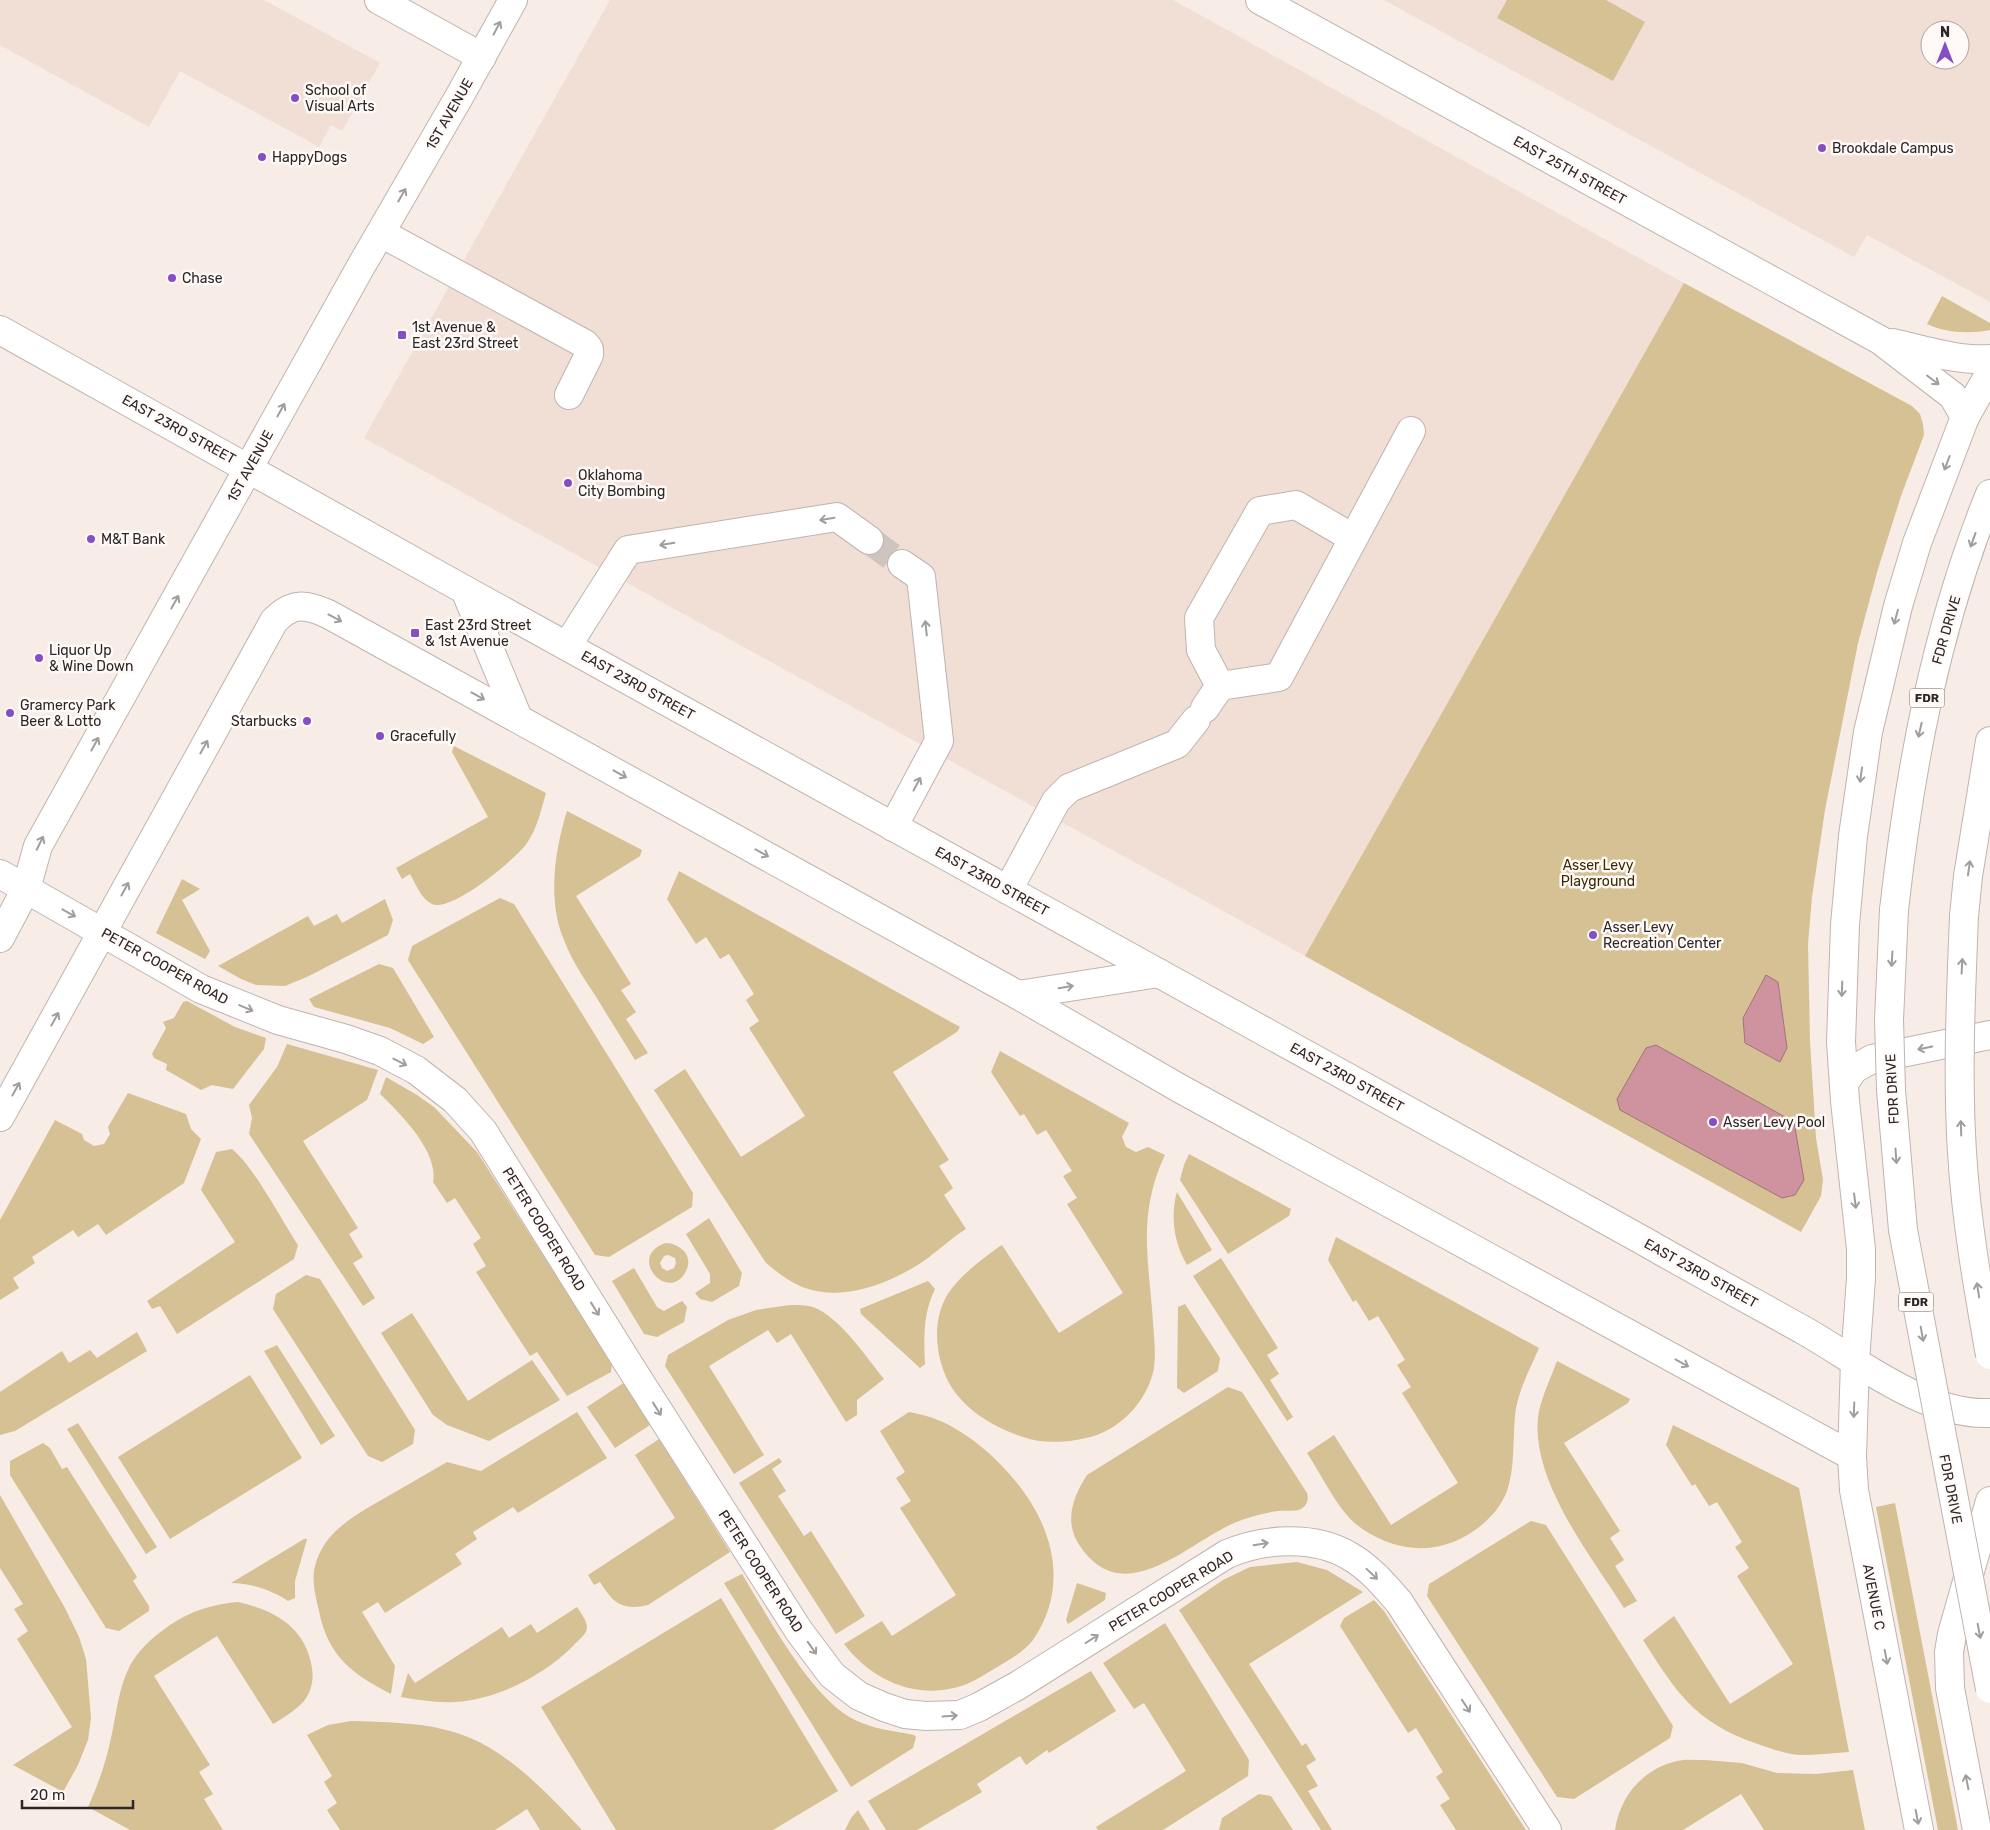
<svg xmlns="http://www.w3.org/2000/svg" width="1990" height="1830" font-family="Rubik,sans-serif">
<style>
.built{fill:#f1ded5;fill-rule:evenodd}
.green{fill:#d5c193;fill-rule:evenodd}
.water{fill:#cf93a0;stroke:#9e737b}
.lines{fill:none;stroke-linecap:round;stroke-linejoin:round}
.minor-tunnel{stroke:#cec5c0;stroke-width:28;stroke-dasharray:28 14;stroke-linecap:butt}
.minor-casing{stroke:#bfb4af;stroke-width:30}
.major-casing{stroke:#bfb4af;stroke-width:30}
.highway-casing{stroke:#bfb4af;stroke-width:30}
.minor{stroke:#fff;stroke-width:28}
.major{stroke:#fff;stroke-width:28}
.highway{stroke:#fff;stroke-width:28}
.highway-bridge-casing{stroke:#bfb4af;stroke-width:30;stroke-linecap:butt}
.highway-bridge{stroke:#fff;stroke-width:28}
.oneway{stroke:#a09e9d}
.poi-dot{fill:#854ec5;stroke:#fffaf8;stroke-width:2}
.labels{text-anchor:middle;stroke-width:5;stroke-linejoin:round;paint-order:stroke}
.shield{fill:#fffaf8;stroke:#6b6665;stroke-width:1}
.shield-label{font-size:12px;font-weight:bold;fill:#2c2726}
.poi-label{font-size:14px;fill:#2c2726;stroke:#fffaf8;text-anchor:start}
.street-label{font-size:14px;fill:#2c2726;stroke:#fffaf8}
.park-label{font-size:14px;fill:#3b2b00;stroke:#fffaf8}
</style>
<rect width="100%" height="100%" fill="#f7ece6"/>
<g class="built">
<polygon points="0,0 264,0 380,63 342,131 331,125 319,147 180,71 149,127 0,45"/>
<polygon points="610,0 1173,0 1684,283 1305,956 364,438"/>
<path d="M1384,0h606v302l-123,-67 -13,22zM1930,30h30v30h-30z"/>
</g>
<g class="green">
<polygon points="1507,0 1606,0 1645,22 1613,81 1497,18"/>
<polygon points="1684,283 1912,406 1920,414 1923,424 1924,435 1901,496 1878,569 1858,643 1825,810 1812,897 1808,944 1810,1041 1816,1138 1823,1180 1821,1196 1801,1232 1305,956"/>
<path d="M1942,296l48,27v7c-20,4 -44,3 -63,-6z"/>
<path d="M454,746l92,47c-5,17 -9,36 -19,50 -11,16 -76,70 -95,61 -11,-5 -16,-20 -22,-30l-8,5 -6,-11 92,-51 -36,-65z"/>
<path d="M567,811l75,39 -2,6 -64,40 55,88 -10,6 15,22 -10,7 22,34 -13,7c-13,-22 -27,-43 -40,-65 -13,-19 -25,-38 -33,-60 -14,-38 -7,-86 5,-124z"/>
<path d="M679,871l281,156 -3,5 -64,40 56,88 -10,6 14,22 -9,7 22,34c-18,11 -33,27 -50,37 -31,19 -74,35 -111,22 -14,-5 -27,-15 -39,-25l-112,-173 31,-21 56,88 64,-41 -56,-88 10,-7 -13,-21 8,-6 -25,-40 -9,5 -14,-22 -10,7 -29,-45z"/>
<polygon points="182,879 200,889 182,900 210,951 205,959 156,933"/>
<polygon points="500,898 514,904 693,1193 692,1207 609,1257 595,1255 408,960 412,946"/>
<polygon points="385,899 393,920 388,935 309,976 285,986 256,985 241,979 218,966 308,916 314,926 337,914 342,923"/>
<polygon points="379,964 393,968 434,1037 423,1044 390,1028 314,1007 309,999"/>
<polygon points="187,1001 235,1027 266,1038 264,1049 233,1089 212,1085 201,1090 166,1070 167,1064 154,1058 152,1054 166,1028 163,1022 174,1018 183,1002"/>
<polygon points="287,1044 378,1070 367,1100 303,1141 358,1228 349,1234 363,1257 353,1263 375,1298 363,1306 249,1134 252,1118 249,1105 277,1067"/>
<path d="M1000,1051l129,72 -7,14 4,10 10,5 12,-5 17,8c-11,22 -17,48 -18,73 -1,31 4,63 6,94 1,15 3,31 1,46 -6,31 -30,58 -60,68 -21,6 -49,9 -71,1 -29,-10 -58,-26 -74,-54 -13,-25 -17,-58 -4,-84 10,-20 39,-42 57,-54l57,88 64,-40 -56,-89 10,-6 -14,-22 9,-5 -26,-41 -9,5 -13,-21 -4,2 -29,-44z"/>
<path d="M386,1077l31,18 17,12 43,45 135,211 -1,9 -44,24 -30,-44 -7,4 -54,-84 10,-6 -13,-22 8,-6 -26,-40 -8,5 -14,-21c6,-30 -33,-69 -53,-88z"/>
<polygon points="128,1093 186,1114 191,1129 201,1139 184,1183 106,1235 98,1224 78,1237 73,1230 32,1257 35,1263 13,1278 19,1288 0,1300 0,1220 55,1120 82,1134 84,1140 94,1146 104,1144 110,1134 108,1127"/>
<path d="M232,1149c22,18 49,70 66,96l-4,14 -117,75 -17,-28 -8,3 -5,-8 88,-59 -34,-52 15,-38z"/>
<polygon points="1189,1154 1291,1209 1289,1216 1228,1254 1180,1180 1184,1165"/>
<path d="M1177,1192l35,58 -25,15c-13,-22 -17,-49 -10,-73z"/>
<polygon points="709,1218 742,1273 739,1286 712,1302 700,1299 695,1293 710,1283 710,1274 686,1234"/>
<path d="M1336,1237l203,111c-8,19 -19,39 -23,60 -4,28 0,57 -9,83 -13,34 -55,60 -91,57 -21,-1 -42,-10 -59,-23 -19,-15 -36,-51 -50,-72l27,-18 57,90 67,-42 -56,-90 9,-6 -14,-22 8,-5 -27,-44 -9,5 -13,-21 -3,2 -25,-42z"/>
<path d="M666,1243c14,1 28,12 20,28 -17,34 -61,-15 -20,-28zM668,1255l7,3 1,5 -2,5 -7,3 -5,-3 -2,-5 4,-7z"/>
<polygon points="1221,1258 1278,1348 1267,1355 1279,1374 1270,1380 1293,1417 1287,1421 1193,1276"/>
<polygon points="634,1268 657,1307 664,1311 682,1301 687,1307 684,1322 657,1337 644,1334 612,1281"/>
<polygon points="306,1275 320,1279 415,1430 413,1444 382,1462 368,1456 273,1309 276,1294"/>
<path d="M928,1281l7,8c-12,25 -11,47 -10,75l-5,4 -59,-54 -1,-5z"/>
<polygon points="1185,1304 1220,1358 1218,1371 1184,1393 1177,1388 1178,1307"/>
<path d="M790,1305c8,0 15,0 23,2 27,10 53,50 71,72l-27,21v15l-11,7 -55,-88 -14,9 -9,-13 -59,36 55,89 -30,19 -69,-108 3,-11 60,-35 28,-10z"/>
<polygon points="412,1313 468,1401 532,1360 560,1400 489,1441 447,1425 433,1415 381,1333"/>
<polygon points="137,1332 147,1351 15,1431 0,1435 0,1392 62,1351 69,1363 90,1350 97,1358"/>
<polygon points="277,1345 335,1436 321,1445 264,1351"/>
<path d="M1557,1361l73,38 -2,4 -64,40 56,88 -10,7 14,22 -9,6 22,35 -13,7c-33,-52 -97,-132 -85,-197 4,-17 12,-34 18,-50z"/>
<polygon points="250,1375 302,1458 170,1539 118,1457"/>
<polygon points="625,1382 653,1423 615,1448 587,1407"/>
<path d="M1228,1387l14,5 65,101c2,7 0,12 -6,16 -7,3 -15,1 -23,2 -15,2 -30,6 -44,12 -48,21 -112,90 -156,20 -14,-23 -4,-48 9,-68z"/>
<path d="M577,1412l30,46 -89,55 -5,-6 -40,25 4,7 -22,15 7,10 -77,49 -7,-11 -16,10 33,54 -4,28c-39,-20 -63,-38 -72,-83 -3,-14 -8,-31 -4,-45 9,-37 46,-54 75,-71 19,-11 38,-22 57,-33l34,9z"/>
<path d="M909,1412c9,2 20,4 29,8 31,13 58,37 79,63 37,46 52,105 16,157 -10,13 -26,21 -39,29 -9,5 -18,11 -27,15 -47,18 -94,-2 -123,-40l38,-23 10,15 64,-41 -56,-87 11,-7 -15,-23 9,-6 -25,-41z"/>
<polygon points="78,1423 157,1547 146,1554 67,1429"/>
<path d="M1673,1425l126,63 50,264c-16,1 -33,3 -49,3 -15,-1 -31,-7 -45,-12 -60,-21 -79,-51 -112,-103l31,-24 56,88 63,-40 -56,-88 12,-8 -14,-21 7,-5 -25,-40 -8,4 -14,-22 -3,2 -26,-41z"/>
<path d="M659,1439l71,113 -82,53c-26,6 -35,-2 -48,-23l-6,3 -6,-10 87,-57 -40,-63z"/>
<polygon points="43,1443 50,1448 62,1469 67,1467 137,1577 133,1581 149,1606 149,1611 119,1631 106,1628 10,1475 10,1461"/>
<polygon points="779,1458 782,1462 772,1469 786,1491 778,1496 804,1536 811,1531 865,1616 836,1634 739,1483"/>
<polygon points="0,1495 65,1608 79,1637 86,1659 91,1718 88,1740 78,1765 63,1792 13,1765 72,1727 17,1639 28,1631 14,1609 23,1604 0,1568"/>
<polygon points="1895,1503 1958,1830 1938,1830 1876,1507"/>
<polygon points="1531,1521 1546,1525 1673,1726 1670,1738 1574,1799 1557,1797 1427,1596 1429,1584"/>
<path d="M304,1539h3l-12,42v17l-7,3c-16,-11 -38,-18 -57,-18z"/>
<polygon points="1297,1562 1327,1570 1363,1592 1249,1664 1302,1746 1306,1743 1316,1760 1306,1766 1318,1786 1308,1791 1332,1830 1321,1830 1179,1610 1223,1580 1250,1567"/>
<path d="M742,1574c26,42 69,125 113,146 18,9 39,11 59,15l2,2 -3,11 -62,39 -127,-204z"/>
<polygon points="1077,1583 1106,1593 1105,1600 1068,1624 1066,1620"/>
<polygon points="721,1598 838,1791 773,1830 616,1830 541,1707"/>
<polygon points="1374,1600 1384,1611 1526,1830 1456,1830 1440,1805 1450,1799 1436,1777 1443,1772 1416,1728 1408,1733 1340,1626 1344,1618"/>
<path d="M238,1602c37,8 68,26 74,66 2,12 -1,24 -8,33 -8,9 -21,17 -31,23l-56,-88 -63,40 56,89 -11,7 14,22 -9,5 19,31h-93l-42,-23c10,-22 18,-45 23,-69 5,-22 7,-45 16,-66 8,-20 26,-35 43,-47 21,-14 43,-21 68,-23z"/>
<path d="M577,1607c4,6 10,14 10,21 -1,7 -9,12 -14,18 -30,30 -75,53 -118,56 -18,1 -36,-2 -54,-5l7,-24 7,10 87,-56 7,11 22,-14 6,9z"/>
<polygon points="1165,1623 1249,1760 1248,1776 1163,1830 1098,1830 1096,1827 1186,1771 1144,1703 1134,1709 1103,1663"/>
<polygon points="1091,1671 1116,1711 1049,1753 1047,1750 1026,1765 1020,1756 977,1784 982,1792 917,1830 886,1830 868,1801"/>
<path d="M351,1721c31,1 65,1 95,9 56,13 98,60 136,100h-42l-13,-21 -32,21h-155l-13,-20 10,-7 -13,-21 8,-6 -25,-41 21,-10z"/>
<path d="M1705,1760l37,3 35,10 39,1 37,-4 12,60h-101l-23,-36 -58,36h-68c5,-34 28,-61 62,-69 9,-2 19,-1 28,-1z"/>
<polygon points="1259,1794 1271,1796 1293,1830 1219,1830 1222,1818"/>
<polygon points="858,1810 870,1830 845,1830 851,1818"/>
</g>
<g class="water">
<polygon points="1766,975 1778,982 1787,1048 1780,1062 1745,1043 1743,1018"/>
<polygon points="1656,1045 1794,1122 1804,1180 1795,1195 1782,1198 1620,1110 1617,1099 1646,1048"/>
</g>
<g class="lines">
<polyline class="minor-tunnel" points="869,540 902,564"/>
<g class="minor-casing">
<g id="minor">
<polyline points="379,0 482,57"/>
<polyline points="1260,0 1880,340 1953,396 1965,417"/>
<polyline points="381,233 585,344 589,349 589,355 569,395"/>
<path d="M1892,343c32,7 65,18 98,16"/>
<polyline points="465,590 518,718"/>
<polyline points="567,646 628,550 837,517 869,540"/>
<polyline points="1220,686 1201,650 1199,618 1260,511 1296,505 1353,538"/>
<polyline points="1205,708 1220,686 1279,677 1411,431"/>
<polyline points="893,827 939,741 921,577 902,564"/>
<path d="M0,874l201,115 77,31 68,19 34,12 36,19 39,30 28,31 148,237 168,263 33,44 27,21 25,11 21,7 21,2 34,-1 19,-8 38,-21 210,-132c38,-16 89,-19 124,3 19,11 34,29 48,45l148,228"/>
<polyline points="1008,890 1056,801 1069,788 1177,744 1196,720"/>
<polyline points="1018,995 1159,973"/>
<polyline points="1844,1083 1854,1069 1872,1059 1990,1035"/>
<path d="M0,1117l274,-496c18,-19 32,-17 54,-7l690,381 161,93 673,368"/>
</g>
</g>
<g class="major-casing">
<g id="major">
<path d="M0,330l465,260 1177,650c54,31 109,61 163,91 54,31 121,85 185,82"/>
<polyline points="0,938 26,889 38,846 360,268 459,97 513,0"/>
<polyline points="1919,1830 1854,1490 1852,1456 1855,1361 1861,1278 1861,1249 1845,1101 1841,1042 1845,925 1853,836 1868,732 1898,606 1917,543 1965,417"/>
<polyline points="1977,1830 1950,1688 1949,1652 1952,1634 1990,1501"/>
</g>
</g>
<g class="highway-casing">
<g id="highway">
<polyline points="1965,417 1990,373"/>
<path d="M1894,910c16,-143 42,-283 96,-416"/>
<polyline points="1964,916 1968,876 1990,741"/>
</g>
</g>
<use href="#minor" class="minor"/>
<use href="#major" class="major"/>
<use href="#highway" class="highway"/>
<g class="highway-bridge-casing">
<g id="highway-bridge">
<polyline points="1894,910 1889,1020 1891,1090 1903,1230 1990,1689"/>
<path d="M1964,916c-3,79 -7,157 -2,236 4,68 16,136 28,203"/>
</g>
</g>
<use href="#highway-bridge" class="highway-bridge"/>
</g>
<defs><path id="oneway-shaft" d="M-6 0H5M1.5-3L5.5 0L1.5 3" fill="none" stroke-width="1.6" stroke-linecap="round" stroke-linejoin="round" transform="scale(1.25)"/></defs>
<g class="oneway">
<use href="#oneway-shaft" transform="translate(497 28) rotate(-62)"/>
<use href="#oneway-shaft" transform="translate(402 195) rotate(-60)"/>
<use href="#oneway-shaft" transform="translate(1933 380) rotate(37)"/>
<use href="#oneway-shaft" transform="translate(281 410) rotate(-61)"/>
<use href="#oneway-shaft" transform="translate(1947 463) rotate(111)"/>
<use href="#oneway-shaft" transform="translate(827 519) rotate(171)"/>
<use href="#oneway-shaft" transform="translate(1973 540) rotate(110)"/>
<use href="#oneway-shaft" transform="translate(667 544) rotate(171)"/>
<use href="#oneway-shaft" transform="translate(175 602) rotate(-61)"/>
<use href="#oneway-shaft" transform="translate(1896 617) rotate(105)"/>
<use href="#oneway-shaft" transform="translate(335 618) rotate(28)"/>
<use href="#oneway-shaft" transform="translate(926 628) rotate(-96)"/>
<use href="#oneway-shaft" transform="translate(478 696) rotate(29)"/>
<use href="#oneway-shaft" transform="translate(1920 730) rotate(103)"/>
<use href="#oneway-shaft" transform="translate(95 744) rotate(-61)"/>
<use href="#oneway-shaft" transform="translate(204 747) rotate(-61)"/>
<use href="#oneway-shaft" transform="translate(620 774) rotate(29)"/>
<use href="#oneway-shaft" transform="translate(1861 775) rotate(98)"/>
<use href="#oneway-shaft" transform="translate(917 784) rotate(-62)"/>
<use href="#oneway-shaft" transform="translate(40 843) rotate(-64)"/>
<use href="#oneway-shaft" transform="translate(762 853) rotate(29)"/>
<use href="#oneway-shaft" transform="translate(1969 868) rotate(-82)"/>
<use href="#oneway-shaft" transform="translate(125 889) rotate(-61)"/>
<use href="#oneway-shaft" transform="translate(69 913) rotate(29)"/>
<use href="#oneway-shaft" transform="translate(1892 959) rotate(93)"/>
<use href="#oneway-shaft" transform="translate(1962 966) rotate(-87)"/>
<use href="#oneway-shaft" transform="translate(1066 987) rotate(-9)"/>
<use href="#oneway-shaft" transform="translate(1842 989) rotate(92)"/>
<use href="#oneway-shaft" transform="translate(246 1008) rotate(23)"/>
<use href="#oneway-shaft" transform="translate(55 1019) rotate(-61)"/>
<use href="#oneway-shaft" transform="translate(1925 1048) rotate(168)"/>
<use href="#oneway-shaft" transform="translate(400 1062) rotate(27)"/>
<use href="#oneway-shaft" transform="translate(16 1089) rotate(-61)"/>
<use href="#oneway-shaft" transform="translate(1961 1128) rotate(-92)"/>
<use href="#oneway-shaft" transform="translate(1896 1156) rotate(86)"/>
<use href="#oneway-shaft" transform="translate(1855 1201) rotate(83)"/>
<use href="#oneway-shaft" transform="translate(1978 1290) rotate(-99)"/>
<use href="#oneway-shaft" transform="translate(595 1309) rotate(58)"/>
<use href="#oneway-shaft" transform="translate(1922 1334) rotate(80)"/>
<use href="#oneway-shaft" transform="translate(1682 1363) rotate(29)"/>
<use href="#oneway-shaft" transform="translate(657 1409) rotate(58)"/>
<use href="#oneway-shaft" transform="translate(1854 1410) rotate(92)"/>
<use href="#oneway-shaft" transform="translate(1261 1544) rotate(-9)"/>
<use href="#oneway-shaft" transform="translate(1372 1574) rotate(43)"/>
<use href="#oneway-shaft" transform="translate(1979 1631) rotate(79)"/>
<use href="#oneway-shaft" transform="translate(1092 1639) rotate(-32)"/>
<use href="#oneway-shaft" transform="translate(812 1648) rotate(55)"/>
<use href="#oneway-shaft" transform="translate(1886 1657) rotate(79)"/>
<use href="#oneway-shaft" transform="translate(1466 1706) rotate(57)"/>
<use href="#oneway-shaft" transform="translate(950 1716) rotate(-4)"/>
<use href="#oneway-shaft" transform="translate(1967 1782) rotate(-101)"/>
<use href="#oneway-shaft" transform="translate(1917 1817) rotate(79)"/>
</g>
<g class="poi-dot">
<circle cx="295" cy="98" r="5"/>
<circle cx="1822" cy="148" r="5"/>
<circle cx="262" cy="157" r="5"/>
<circle cx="172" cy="278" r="5"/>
<rect x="397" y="330" width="10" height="10" rx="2.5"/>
<circle cx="568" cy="483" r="5"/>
<circle cx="91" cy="539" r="5"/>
<rect x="410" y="628" width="10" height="10" rx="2.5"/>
<circle cx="39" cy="658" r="5"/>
<circle cx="10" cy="713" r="5"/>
<circle cx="307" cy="721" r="5"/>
<circle cx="380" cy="736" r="5"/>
<circle cx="1593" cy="935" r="5"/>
<circle cx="1713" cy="1122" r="5"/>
</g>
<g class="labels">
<g class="shield">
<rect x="1909.5" y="688.5" width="35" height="19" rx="4"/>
<rect x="1898.5" y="1292.5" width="35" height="19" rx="4"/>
</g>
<g class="shield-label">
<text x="1927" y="702">FDR</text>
<text x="1916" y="1306">FDR</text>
</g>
<g class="poi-label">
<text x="305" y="95">School of<tspan x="305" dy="16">Visual Arts</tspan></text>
<text x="1832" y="153">Brookdale Campus</text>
<text x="272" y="162">HappyDogs</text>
<text x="182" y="283">Chase</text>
<text x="412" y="332">1st Avenue &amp;<tspan x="412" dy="16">East 23rd Street</tspan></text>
<text x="578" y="480">Oklahoma<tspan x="578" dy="16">City Bombing</tspan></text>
<text x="101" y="544">M&amp;T Bank</text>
<text x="425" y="630">East 23rd Street<tspan x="425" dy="16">&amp; 1st Avenue</tspan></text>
<text x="49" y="655">Liquor Up<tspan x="49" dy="16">&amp; Wine Down</tspan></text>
<text x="20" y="710">Gramercy Park<tspan x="20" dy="16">Beer &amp; Lotto</tspan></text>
<text x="297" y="726" text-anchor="end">Starbucks</text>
<text x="390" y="741">Gracefully</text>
<text x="1603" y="932">Asser Levy<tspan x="1603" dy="16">Recreation Center</tspan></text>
<text x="1723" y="1127">Asser Levy Pool</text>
</g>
<g class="street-label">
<text transform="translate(449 114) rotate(-60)" y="5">1ST AVENUE</text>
<text transform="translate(1570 170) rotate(29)" y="5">EAST 25TH STREET</text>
<text transform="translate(179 429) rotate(29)" y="5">EAST 23RD STREET</text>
<text transform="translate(250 466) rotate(-61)" y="5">1ST AVENUE</text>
<text transform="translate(1946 630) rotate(-74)" y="5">FDR DRIVE</text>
<text transform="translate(638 685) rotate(29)" y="5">EAST 23RD STREET</text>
<text transform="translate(992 881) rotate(29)" y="5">EAST 23RD STREET</text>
<text transform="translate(165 966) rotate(29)" y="5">PETER COOPER ROAD</text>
<text transform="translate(1347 1077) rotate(29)" y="5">EAST 23RD STREET</text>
<text transform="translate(1892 1089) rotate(-93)" y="5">FDR DRIVE</text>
<text transform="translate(544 1229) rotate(58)" y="5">PETER COOPER ROAD</text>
<text transform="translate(1701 1273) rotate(29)" y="5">EAST 23RD STREET</text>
<text transform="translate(1951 1489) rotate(79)" y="5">FDR DRIVE</text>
<text transform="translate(761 1571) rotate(57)" y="5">PETER COOPER ROAD</text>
<text transform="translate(1171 1591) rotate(-31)" y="5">PETER COOPER ROAD</text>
<text transform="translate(1874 1597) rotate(79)" y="5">AVENUE C</text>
</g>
<g class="park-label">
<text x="1598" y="870">Asser Levy<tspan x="1598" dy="16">Playground</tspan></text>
</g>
</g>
<g transform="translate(1945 45)"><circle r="24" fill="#fffaf8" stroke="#aba6a4"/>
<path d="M0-4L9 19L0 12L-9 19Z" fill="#854ec5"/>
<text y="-8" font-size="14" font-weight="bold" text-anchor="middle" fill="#2c2726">N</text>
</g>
<path d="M22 1800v8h111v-8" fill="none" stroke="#2c2726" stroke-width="2.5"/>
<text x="30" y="1800" font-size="15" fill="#2c2726" stroke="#fffaf8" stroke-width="4" paint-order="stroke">20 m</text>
</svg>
